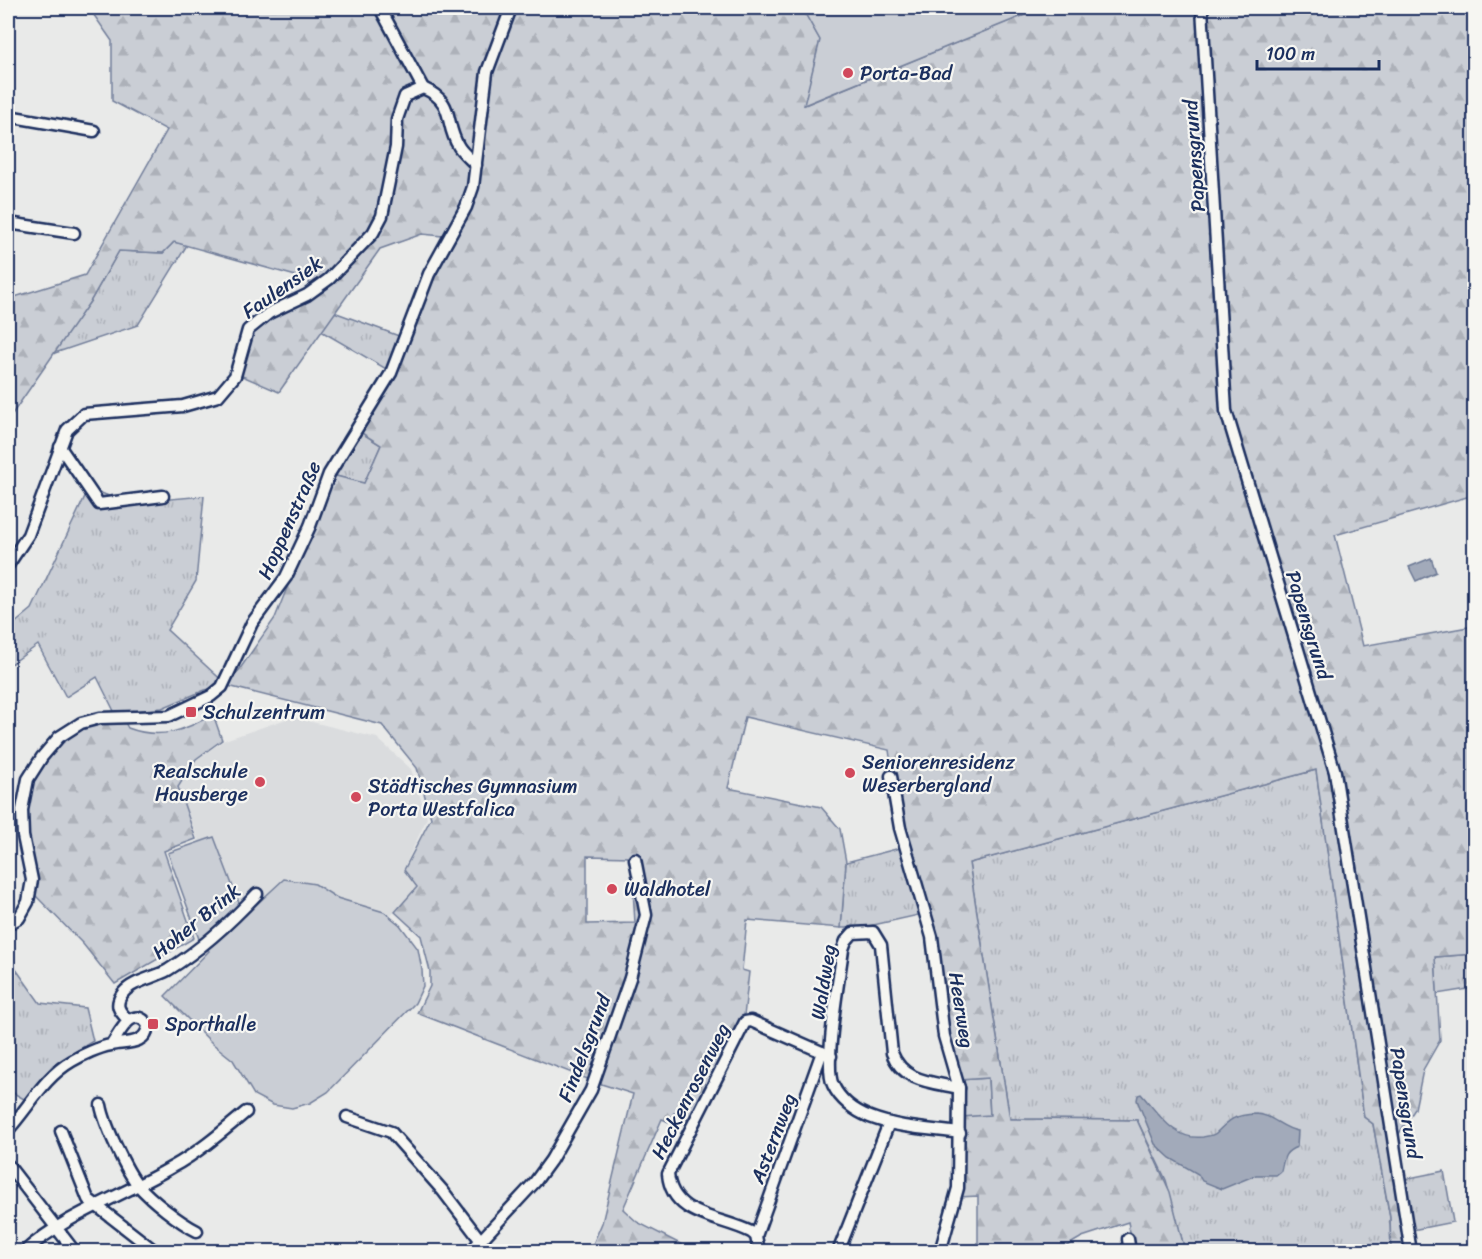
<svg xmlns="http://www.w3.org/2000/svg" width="1482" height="1259" font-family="Sriracha,sans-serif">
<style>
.built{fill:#dadcde}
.grass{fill:url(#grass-tufts);stroke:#727e9a;stroke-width:1.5}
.forest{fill:url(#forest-firs);stroke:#727e9a;stroke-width:1.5;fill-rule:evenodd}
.garden{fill:#caced5;stroke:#727e9a;stroke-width:1.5}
.water{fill:#a2aaba;stroke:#6c7995;stroke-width:1.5}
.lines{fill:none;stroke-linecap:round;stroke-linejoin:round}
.minor-casing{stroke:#1b2f5e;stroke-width:15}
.minor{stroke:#f6f6f2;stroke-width:10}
.poi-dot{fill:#d1495b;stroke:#f6f6f2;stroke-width:2}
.labels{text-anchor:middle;stroke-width:4.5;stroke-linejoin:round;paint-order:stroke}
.poi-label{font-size:20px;fill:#1b2f5e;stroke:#f6f6f2;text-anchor:start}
.street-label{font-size:20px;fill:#1b2f5e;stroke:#f6f6f2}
</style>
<defs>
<pattern id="grass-tufts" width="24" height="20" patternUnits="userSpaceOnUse" patternTransform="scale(1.5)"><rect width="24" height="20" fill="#caced5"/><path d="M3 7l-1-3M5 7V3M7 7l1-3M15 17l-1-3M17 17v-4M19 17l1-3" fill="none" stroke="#adb1b9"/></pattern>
<pattern id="forest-firs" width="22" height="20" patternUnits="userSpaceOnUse" patternTransform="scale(1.5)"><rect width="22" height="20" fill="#caced5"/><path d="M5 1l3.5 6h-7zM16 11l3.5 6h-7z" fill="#adb1b9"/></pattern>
</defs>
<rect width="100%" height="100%" fill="#e9eae9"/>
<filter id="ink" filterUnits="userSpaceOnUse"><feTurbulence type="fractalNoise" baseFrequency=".0167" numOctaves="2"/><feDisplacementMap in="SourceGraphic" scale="12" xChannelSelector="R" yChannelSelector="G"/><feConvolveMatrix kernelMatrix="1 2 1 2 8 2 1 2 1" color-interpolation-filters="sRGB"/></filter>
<g filter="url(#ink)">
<polygon class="built" points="292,717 377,738 411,769 427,818 403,870 416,887 390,917 383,912 337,898 315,884 244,917 214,837 199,842 178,787 197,759 225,740"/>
<g class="grass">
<polygon points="174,242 187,245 138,325 52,354 91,300 119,251 163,253"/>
<polygon points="334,312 407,339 393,373 321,331"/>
<polygon points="357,430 381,445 364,484 332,475"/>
<polygon points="89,488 126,503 204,496 196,581 167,630 228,686 205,690 162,708 115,713 97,677 66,697 38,645 8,666 8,629 32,609"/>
<polygon points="1316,770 1364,1117 1373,1124 1390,1218 1391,1251 1185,1251 1166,1180 1137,1120 1010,1119 969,863"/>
<polygon points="904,847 923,914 860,928 841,928 846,862"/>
<polygon points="1474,954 1474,988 1437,994 1435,957"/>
<polygon points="8,958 40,1003 85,1008 93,1041 53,1065 24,1099 8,1090"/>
<polygon points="988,1078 990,1116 961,1117 959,1080"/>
<polygon points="1444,1171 1453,1222 1412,1230 1404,1179"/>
</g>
<g class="forest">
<path d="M89,8h713l18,32 -15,65 221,-91 -2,-6h450v487l-139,40 28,111 111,-20v328l-39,3 5,83 -17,30 -8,39 -24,37 14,105h-14l-1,-34 -17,-93 -9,-7 -48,-347 -347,93 41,256 127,1 33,72 15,59h-51l-6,-29 -46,15 -24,14h-80v-55l-19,1 2,-80 29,-2 -2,-37 -29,2 -9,-30 -13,-83 -37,-141 -11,-76 -144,-33 -17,71 93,19 19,22 6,33 -5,66 -94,-8 -5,50 7,2 -5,44 -54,105 -16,-8 -5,9 -7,-3 -39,90 14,13 57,29h-104l12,-28 31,-129 -35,-11 -181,-70 13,-27v-15l-9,-35 -26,-24 22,-25 -13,-17 27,-52 -14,-50 -35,-43 -154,-39 47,-68 57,-143 32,8 17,-38 -24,-15 36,-57 38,-97 21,-39 -30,-3 -42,15 -101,143 -39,-17 9,-41 58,-44 3,-10 -136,-38 -11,11 -44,-2 -28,49 -83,120v-121l77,-24 82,-145 -55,-29v-60zM587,856l44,1 4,66 -48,1z"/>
<path d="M213,714l9,26 -26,19 -18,28 18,52 -32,12 30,87 -79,46 -32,-40 -49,-50 -9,-59 5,-53 29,-43 22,-14 21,-4h22l4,7c32,12 57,3 85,-14z"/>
</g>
<g class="garden">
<polygon points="802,8 1024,8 1027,14 804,105 820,40"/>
<polygon points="214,837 244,916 284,879 315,884 337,898 384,912 400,925 418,949 422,970 423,986 415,1003 328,1092 310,1103 292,1108 273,1105 254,1095 233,1060 213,1044 165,996 209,951 199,939 168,853"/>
</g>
<g class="water">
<polygon points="1431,558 1436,572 1416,581 1409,567"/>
<path d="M1141,1094c17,19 33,47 62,43 4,-1 10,-1 13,-4 14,-14 18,-18 40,-19 16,0 26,15 42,17l-1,16c-14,5 -13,12 -16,24l-5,4h-20l-34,14 -20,-8 -4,-7 -28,-16 -15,-14 -18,-44 1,-5z"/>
</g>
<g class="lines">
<g class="minor-casing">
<g id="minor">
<path d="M380,8l43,80c34,15 20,34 36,59 4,6 11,12 17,18"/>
<polyline points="1202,8 1226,411 1335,772 1411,1252"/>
<polyline points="8,116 94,131"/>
<polyline points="8,223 74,233"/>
<polyline points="60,447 99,504 163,496"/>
<polyline points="8,565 28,535 67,430 84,414 183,406 218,396 235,376 248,330 269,313 307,295 329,279 373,233 382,216 396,147 397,119 405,96 423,88"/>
<polyline points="891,776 900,828 932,937 944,1036 959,1088 958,1188 940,1252"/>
<polyline points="8,924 19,918 28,902 32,880 23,836 22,810 28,779 42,757 59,737 81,723 100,718 169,716 211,696 222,687 252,623 286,577 310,526 329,474 391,373 429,274 466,207 473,187 487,72 511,8"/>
<path d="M128,1020c-9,-9 -14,-15 -5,-27 9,-12 31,-15 45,-23 32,-20 63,-48 89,-76"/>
<path d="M959,1088c-27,-6 -56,-6 -67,-35l-11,-108 -8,-13 -20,1 -7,8 -3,8c-3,25 -20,117 -10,136 7,15 22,26 37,32 28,11 61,12 90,16"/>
<path d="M101,1105c3,18 25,66 37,80 13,15 41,37 59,46"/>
<polyline points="347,1117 391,1132 443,1191 481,1241"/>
<path d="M8,1130c21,-23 36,-53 64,-69 10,-6 27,-14 39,-16 14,-3 36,0 37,-20 -15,-21 -28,7 -36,19"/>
<polyline points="61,1131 88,1199 156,1252"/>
<polyline points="8,1165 75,1252"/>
<polyline points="756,1236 822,1052"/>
<polyline points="1128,1239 1130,1252"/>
<path d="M24,1252c42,-38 99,-56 148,-85 27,-15 50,-35 74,-55"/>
<polyline points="470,1252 535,1182 551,1160 591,1090 630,978 646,915 635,859"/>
<path d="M759,1252l-3,-16 -5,-4c-32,-16 -79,-15 -83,-58l77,-152 6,-1 80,35"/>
<polyline points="838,1252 889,1123"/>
</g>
</g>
<use href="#minor" class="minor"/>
</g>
</g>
<g class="poi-dot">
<circle cx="848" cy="73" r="6"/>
<rect x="185" y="706" width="12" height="12" rx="3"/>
<circle cx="850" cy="773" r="6"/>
<circle cx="260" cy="782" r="6"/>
<circle cx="356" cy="797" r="6"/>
<circle cx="612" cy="889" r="6"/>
<rect x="147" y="1018" width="12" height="12" rx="3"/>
</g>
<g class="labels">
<g class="poi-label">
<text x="860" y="80">Porta-Bad</text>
<text x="203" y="719">Schulzentrum</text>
<text x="862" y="769">Seniorenresidenz<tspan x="862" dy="23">Weserbergland</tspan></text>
<text x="248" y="778" text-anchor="end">Realschule<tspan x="248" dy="23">Hausberge</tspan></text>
<text x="368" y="793">Städtisches Gymnasium<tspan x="368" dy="23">Porta Westfalica</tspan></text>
<text x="624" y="896">Waldhotel</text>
<text x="165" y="1031">Sporthalle</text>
</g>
<g class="street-label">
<text transform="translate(1194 156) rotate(-94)" y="7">Papensgrund</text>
<text transform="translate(282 287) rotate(-35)" y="7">Faulensiek</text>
<text transform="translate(289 520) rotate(-66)" y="7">Hoppenstraße</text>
<text transform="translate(1309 625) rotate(73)" y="7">Papensgrund</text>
<text transform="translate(196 921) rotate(-39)" y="7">Hoher Brink</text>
<text transform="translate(823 982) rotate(-81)" y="7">Waldweg</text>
<text transform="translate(962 1010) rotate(81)" y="7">Heerweg</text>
<text transform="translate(584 1048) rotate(-69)" y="7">Findelsgrund</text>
<text transform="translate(690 1091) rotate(-63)" y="7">Heckenrosenweg</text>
<text transform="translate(1406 1103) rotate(81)" y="7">Papensgrund</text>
<text transform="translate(773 1138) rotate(-69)" y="7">Asternweg</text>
</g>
</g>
<rect width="1482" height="1259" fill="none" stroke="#f6f6f2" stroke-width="30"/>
<rect x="15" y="15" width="1452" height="1229" fill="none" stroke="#1b2f5e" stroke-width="2" filter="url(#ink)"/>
<path d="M1257 60v9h122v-9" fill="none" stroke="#1b2f5e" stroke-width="3"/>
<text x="1266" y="60" font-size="18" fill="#1b2f5e" stroke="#f6f6f2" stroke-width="4.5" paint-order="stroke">100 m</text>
</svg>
